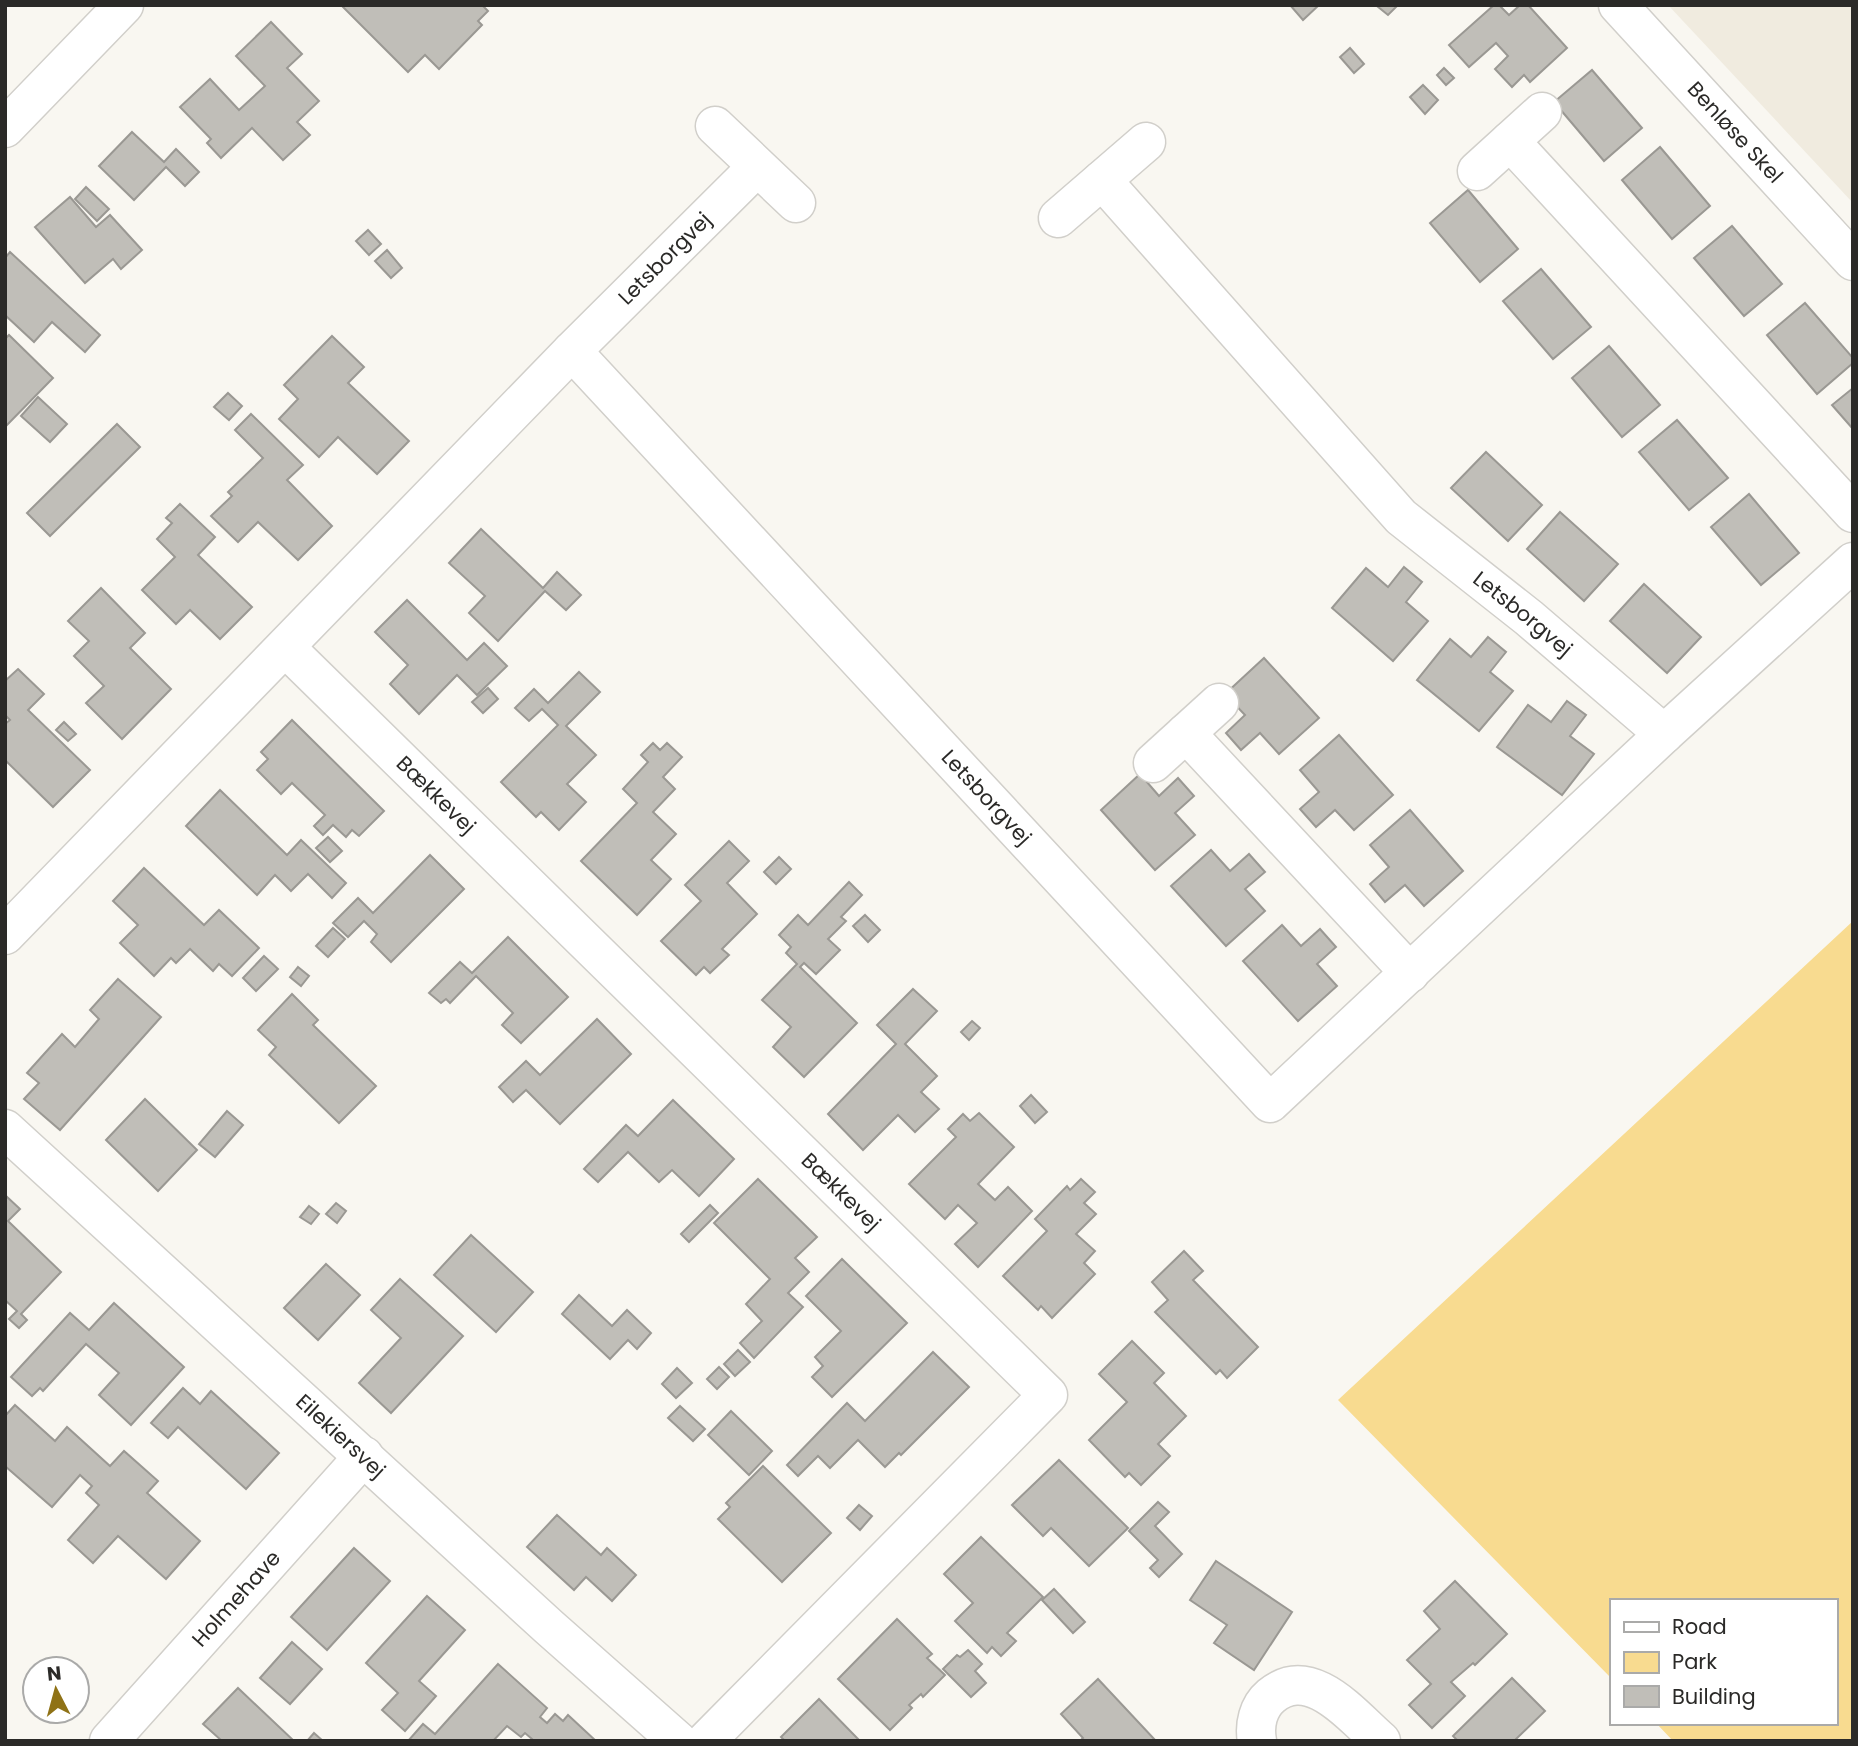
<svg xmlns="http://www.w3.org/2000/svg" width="1858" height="1746" font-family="Poppins,sans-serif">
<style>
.built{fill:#f0ebdf}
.green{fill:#f8db90}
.building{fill:#c0beb8;stroke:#9a9893;stroke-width:2}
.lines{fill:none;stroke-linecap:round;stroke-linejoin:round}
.minor-casing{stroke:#d1cfca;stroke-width:41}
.tertiary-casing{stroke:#d1cfca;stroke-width:41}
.minor{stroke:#fff;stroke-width:38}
.tertiary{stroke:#fff;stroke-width:38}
.labels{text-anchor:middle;stroke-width:5;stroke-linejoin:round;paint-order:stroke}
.street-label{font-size:21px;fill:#2b2a28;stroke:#fff}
</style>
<rect width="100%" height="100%" fill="#f9f7f1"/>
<polygon class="built" points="1668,5 1853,5 1853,203"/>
<polygon class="green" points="1853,921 1853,1741 1673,1741 1656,1723 1835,1723 1835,1601 1611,1601 1611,1678 1338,1400"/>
<g class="building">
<polygon points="341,5 482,5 488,11 478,21 482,25 439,69 425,55 408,72"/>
<polygon points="1290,5 1319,5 1303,20"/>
<polygon points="1394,5 1396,7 1388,15 1377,6"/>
<polygon points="1494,5 1499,5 1509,15 1520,5 1528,5 1567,48 1530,82 1524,75 1512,87 1495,69 1508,56 1496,43 1469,67 1449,45"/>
<polygon points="271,22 302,54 287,68 319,101 297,122 310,135 283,160 252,128 221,158 207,143 211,139 180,107 210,79 239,110 265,86 236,56"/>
<polygon points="1350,48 1364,64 1354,73 1340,57"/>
<polygon points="1444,68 1454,78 1446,85 1437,75"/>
<polygon points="1592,70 1642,128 1604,161 1554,102"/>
<polygon points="1423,85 1438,100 1425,114 1410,97"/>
<polygon points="132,132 164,162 176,149 199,172 185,186 166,167 134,200 99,166"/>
<polygon points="1660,147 1710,206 1672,239 1622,180"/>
<polygon points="86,187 109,209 97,221 75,199"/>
<polygon points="1468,190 1518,249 1480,282 1430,223"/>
<polygon points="70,197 96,227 110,215 142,250 121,269 113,259 85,283 35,227"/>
<polygon points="1732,226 1782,284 1744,316 1694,258"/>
<polygon points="368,230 381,244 369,255 356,241"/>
<polygon points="387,250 402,268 391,278 375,261"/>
<polygon points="10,252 100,335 85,352 52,322 34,342 5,315 5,258"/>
<polygon points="1541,269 1591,327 1553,359 1503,301"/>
<polygon points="1805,303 1853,358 1853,363 1817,394 1767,335"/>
<polygon points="9,335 53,378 5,427 5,339"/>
<polygon points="332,336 364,367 348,383 409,441 377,474 338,437 319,457 279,419 298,399 284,385"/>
<polygon points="1609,346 1660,405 1622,437 1572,378"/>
<polygon points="1853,388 1853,429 1832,405"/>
<polygon points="228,393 242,406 229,420 214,407"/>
<polygon points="38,397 67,424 50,442 21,416"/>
<polygon points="251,414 303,465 287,480 332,526 298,560 258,522 238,542 211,516 232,496 228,492 263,458 235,430"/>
<polygon points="1677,420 1728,478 1689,510 1639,452"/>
<polygon points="117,424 140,447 50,536 27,513"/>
<polygon points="1486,452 1542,505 1508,541 1451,488"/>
<polygon points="1749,494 1799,553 1761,585 1711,527"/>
<polygon points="180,504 215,537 198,555 252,607 220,639 190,610 176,624 142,590 175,557 157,539 172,523 166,518"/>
<polygon points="1560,512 1618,564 1584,601 1527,549"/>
<polygon points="481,529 543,588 557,572 581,595 566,610 545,591 498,641 469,613 485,596 449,563"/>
<polygon points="1404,567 1422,582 1406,602 1428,621 1393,661 1332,608 1366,568 1388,587"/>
<polygon points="1644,584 1701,637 1667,673 1610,621"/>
<polygon points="101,588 145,633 130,648 171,689 122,739 86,703 104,686 74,656 89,641 68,621"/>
<polygon points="407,600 467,660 484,643 507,666 477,695 457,675 419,714 390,684 408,665 375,632"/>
<polygon points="1488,637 1506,652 1490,672 1513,691 1479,731 1417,680 1450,639 1471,657"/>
<polygon points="1264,658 1319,718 1279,754 1260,733 1241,750 1226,733 1245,715 1225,694"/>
<polygon points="18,669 44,694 28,710 90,770 53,807 5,760 5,724 10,720 5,715 5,681"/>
<polygon points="579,672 600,692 566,726 596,755 567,784 586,802 559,830 541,812 536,817 501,782 558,725 542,709 529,721 515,708 534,689 548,703"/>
<polygon points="488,688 498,699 483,713 472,702"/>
<polygon points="1567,701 1586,715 1570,736 1594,754 1562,795 1497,747 1528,705 1551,722"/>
<polygon points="292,720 384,811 359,836 352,830 346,837 333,825 323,835 314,826 325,815 292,783 281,794 257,770 268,759 261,752"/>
<polygon points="64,722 76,734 68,741 56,730"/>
<polygon points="1339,735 1393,795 1354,830 1335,810 1316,827 1300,809 1319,792 1300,770"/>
<polygon points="653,743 660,750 667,743 682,757 663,777 675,789 653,812 676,834 651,860 671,879 637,915 581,861 637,803 623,789 648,762 641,755"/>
<polygon points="1140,774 1159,796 1178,778 1194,796 1175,813 1195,835 1155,870 1101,810"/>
<polygon points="220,790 287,855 301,840 346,883 332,898 308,874 291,891 275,875 257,895 186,826"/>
<polygon points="1410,810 1463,871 1424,906 1405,885 1385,902 1370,884 1389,867 1370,845"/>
<polygon points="328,837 342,851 330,862 316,848"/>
<polygon points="729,841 749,861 727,883 757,914 722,949 729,955 710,973 704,967 696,975 661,941 701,901 685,885"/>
<polygon points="1211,850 1230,871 1249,854 1265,872 1245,889 1265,911 1226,946 1171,886"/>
<polygon points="430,855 464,889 391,962 371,942 377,934 364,921 348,937 333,923 358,898 373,913"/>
<polygon points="779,857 791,869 776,884 764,872"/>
<polygon points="144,868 204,925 219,910 259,948 232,976 219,964 213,971 190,949 176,963 171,958 154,976 120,943 138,925 113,901"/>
<polygon points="849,882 862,895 841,917 846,921 828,939 840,950 816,974 804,963 800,967 857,1023 804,1077 773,1047 791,1027 762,1000 797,964 786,953 791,947 779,935 798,915 808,925"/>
<polygon points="865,915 880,930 868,942 853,926"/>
<polygon points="1282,925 1301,946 1320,929 1336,947 1317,964 1337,986 1298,1021 1243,961"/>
<polygon points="333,928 345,939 328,957 316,946"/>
<polygon points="508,937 568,997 521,1043 502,1025 513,1013 476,976 450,1003 446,999 441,1003 429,993 460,962 472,973"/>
<polygon points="264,956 278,969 256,991 243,978"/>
<polygon points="298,967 309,976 301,986 290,977"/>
<polygon points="118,979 161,1017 60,1130 24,1099 39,1083 27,1073 62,1034 75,1047 99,1019 90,1010"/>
<polygon points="913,989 937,1011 905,1044 937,1076 921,1092 939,1109 915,1132 898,1115 863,1150 828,1114 896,1044 877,1025"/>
<polygon points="292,994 318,1020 313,1025 376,1086 339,1123 269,1055 276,1047 258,1030"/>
<polygon points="597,1019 631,1054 560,1124 526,1090 513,1102 499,1087 526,1061 540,1075"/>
<polygon points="972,1021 980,1028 969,1040 961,1032"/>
<polygon points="1031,1095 1047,1112 1035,1123 1020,1106"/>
<polygon points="145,1099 197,1150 158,1191 106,1140"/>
<polygon points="673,1100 734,1159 699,1196 672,1170 659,1182 628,1152 598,1182 584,1169 626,1125 638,1136"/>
<polygon points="227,1111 243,1125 215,1157 199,1144"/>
<polygon points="979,1113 1014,1147 978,1184 995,1200 1008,1187 1032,1211 978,1267 955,1244 977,1223 958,1205 945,1219 909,1184 956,1137 948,1129 963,1114 970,1121"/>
<polygon points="758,1179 817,1237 795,1258 809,1272 788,1293 803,1307 754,1358 740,1343 762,1321 746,1304 770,1279 714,1223"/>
<polygon points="1081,1179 1095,1192 1084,1203 1096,1214 1076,1234 1095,1251 1084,1263 1095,1274 1052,1318 1041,1306 1038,1310 1003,1276 1047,1231 1035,1219 1067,1186 1070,1190"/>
<polygon points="5,1195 20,1209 8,1221 61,1272 21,1314 27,1320 19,1328 9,1319 17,1311 5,1300"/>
<polygon points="336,1203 346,1211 337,1223 326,1214"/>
<polygon points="710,1205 718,1213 689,1242 681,1234"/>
<polygon points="309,1206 319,1214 311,1224 300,1217"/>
<polygon points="471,1235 533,1292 496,1332 434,1275"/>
<polygon points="1184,1251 1203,1271 1193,1280 1258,1347 1227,1378 1220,1370 1216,1374 1155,1312 1168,1300 1152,1282"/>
<polygon points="842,1259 907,1323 832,1397 812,1377 823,1366 815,1357 841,1331 806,1296"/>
<polygon points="326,1264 360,1295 318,1340 284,1308"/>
<polygon points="400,1279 463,1336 391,1413 359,1383 401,1338 371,1310"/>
<polygon points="579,1295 612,1326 627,1310 651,1333 637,1349 628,1340 610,1359 562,1314"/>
<polygon points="114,1303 184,1367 131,1425 99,1395 119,1373 86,1344 43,1391 40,1388 32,1396 11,1377 70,1313 89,1330"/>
<polygon points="1132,1341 1164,1373 1154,1383 1186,1416 1158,1444 1170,1456 1141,1485 1129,1473 1125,1477 1089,1440 1127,1402 1099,1374"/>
<polygon points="738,1350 750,1362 735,1376 724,1364"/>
<polygon points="933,1352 969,1387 901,1455 899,1453 885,1467 858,1440 830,1468 818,1456 798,1476 787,1465 847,1403 865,1421"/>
<polygon points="719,1367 729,1377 717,1389 707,1379"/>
<polygon points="677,1368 692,1383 676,1398 662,1384"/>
<polygon points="183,1388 200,1404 211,1391 279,1453 246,1489 178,1427 168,1438 151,1423"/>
<polygon points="15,1405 55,1441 67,1427 110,1466 124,1451 158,1481 147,1493 200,1541 166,1579 118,1536 93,1563 68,1540 99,1505 86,1493 92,1486 80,1475 52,1507 5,1466 5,1416"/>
<polygon points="680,1406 705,1429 693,1441 668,1418"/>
<polygon points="731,1411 772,1451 749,1475 708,1435"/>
<polygon points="1059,1460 1128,1528 1089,1566 1051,1528 1043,1536 1012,1505"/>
<polygon points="763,1466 831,1533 782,1582 718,1519 730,1507 726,1503"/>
<polygon points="1158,1502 1169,1512 1155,1526 1182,1554 1159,1577 1150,1568 1158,1560 1129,1531"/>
<polygon points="859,1505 872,1516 860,1530 847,1518"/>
<polygon points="557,1515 601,1555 607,1548 636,1575 612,1601 586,1577 574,1590 527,1547"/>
<polygon points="981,1537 1043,1597 1007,1633 1016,1641 1001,1656 992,1647 987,1653 955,1621 973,1603 944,1574"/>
<polygon points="354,1548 390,1581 327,1650 291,1617"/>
<polygon points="1216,1561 1292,1612 1254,1670 1214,1643 1227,1625 1190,1600"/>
<polygon points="1455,1581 1507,1634 1475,1665 1473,1663 1451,1682 1465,1696 1432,1728 1409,1705 1431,1684 1407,1660 1440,1629 1424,1611"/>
<polygon points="1054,1589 1085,1622 1073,1633 1042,1600"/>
<polygon points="427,1596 465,1630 419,1681 436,1696 405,1731 382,1710 398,1693 366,1663"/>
<polygon points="897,1619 932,1654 927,1658 945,1675 923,1697 921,1694 909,1705 912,1708 890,1730 838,1679"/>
<polygon points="292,1642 322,1669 290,1704 260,1678"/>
<polygon points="968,1650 982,1664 975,1671 986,1683 971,1697 943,1669 957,1655 960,1657"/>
<polygon points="498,1664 547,1708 540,1717 547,1723 555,1714 563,1721 568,1715 596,1741 531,1741 532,1739 525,1733 521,1737 507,1726 493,1741 408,1741 423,1724 435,1734"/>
<polygon points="1512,1678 1545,1711 1514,1741 1458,1741 1453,1736"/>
<polygon points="1098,1679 1156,1741 1080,1741 1083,1738 1061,1714"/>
<polygon points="238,1688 294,1741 222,1741 203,1724"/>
<polygon points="819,1699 860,1741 785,1741 781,1737"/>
<polygon points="314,1733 323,1741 307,1741"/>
</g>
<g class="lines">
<g class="minor-casing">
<g id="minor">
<path id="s1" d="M1618,5l235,256"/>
<polyline points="715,126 796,203"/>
<polyline points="1510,141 1853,513"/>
<polyline points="1477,171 1542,112"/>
<path id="s2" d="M1102,180l299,337 128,101 135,116"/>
<polyline points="1058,218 1146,142"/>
<path id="s3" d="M572,351l698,752 394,-369 189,-172"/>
<path id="s4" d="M286,648l762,747 -342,346"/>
<polyline points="1186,733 1410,973"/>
<polyline points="1153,763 1219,703"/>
<path id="s5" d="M5,935l567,-584 185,-184"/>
<path id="s6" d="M5,1129l544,498 129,114"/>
<path id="s7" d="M109,1741l255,-285"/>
<path d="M1257,1741c-3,-16 1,-34 14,-45 40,-33 81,20 110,45"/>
</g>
</g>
<g class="tertiary-casing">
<polyline id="tertiary" points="5,128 124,5"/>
</g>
<use href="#minor" class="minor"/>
<use href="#tertiary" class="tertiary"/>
</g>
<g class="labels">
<g class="street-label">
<text dy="7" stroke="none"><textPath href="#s1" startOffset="173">Benløse Skel</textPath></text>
<text dy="7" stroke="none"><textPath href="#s5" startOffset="945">Letsborgvej</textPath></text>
<text dy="7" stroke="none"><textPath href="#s2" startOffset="606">Letsborgvej</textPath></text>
<text dy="7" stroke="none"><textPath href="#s4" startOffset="210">Bækkevej</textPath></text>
<text dy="7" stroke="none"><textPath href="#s3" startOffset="609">Letsborgvej</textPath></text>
<text dy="7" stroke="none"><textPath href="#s4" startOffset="777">Bækkevej</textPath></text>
<text dy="7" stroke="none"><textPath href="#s6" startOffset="455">Eilekiersvej</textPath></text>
<text dy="7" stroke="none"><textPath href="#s7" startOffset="191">Holmehave</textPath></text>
</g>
</g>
<rect width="1858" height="1746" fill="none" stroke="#2b2a28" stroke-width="14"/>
<rect x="1610" y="1599" width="228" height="126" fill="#ffffff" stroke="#aaaaa9" stroke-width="2"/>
<rect x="1624" y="1622" width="35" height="10" fill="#ffffff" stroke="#aaaaa9" stroke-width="2"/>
<text x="1672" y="1634" font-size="21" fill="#2b2a28">Road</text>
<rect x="1624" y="1652" width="35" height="21" fill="#f8db90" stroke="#aaaaa9" stroke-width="2"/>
<text x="1672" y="1669" font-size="21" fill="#2b2a28">Park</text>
<rect x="1624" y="1686" width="35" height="21" fill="#c0beb8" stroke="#aaaaa9" stroke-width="2"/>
<text x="1672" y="1704" font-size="21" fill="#2b2a28">Building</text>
<g transform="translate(56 1690) rotate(354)"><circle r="33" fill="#ffffff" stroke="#aaaaa9" stroke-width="2"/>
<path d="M0-5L12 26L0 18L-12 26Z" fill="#8f7216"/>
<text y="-10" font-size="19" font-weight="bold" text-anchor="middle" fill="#2b2a28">N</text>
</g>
</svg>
